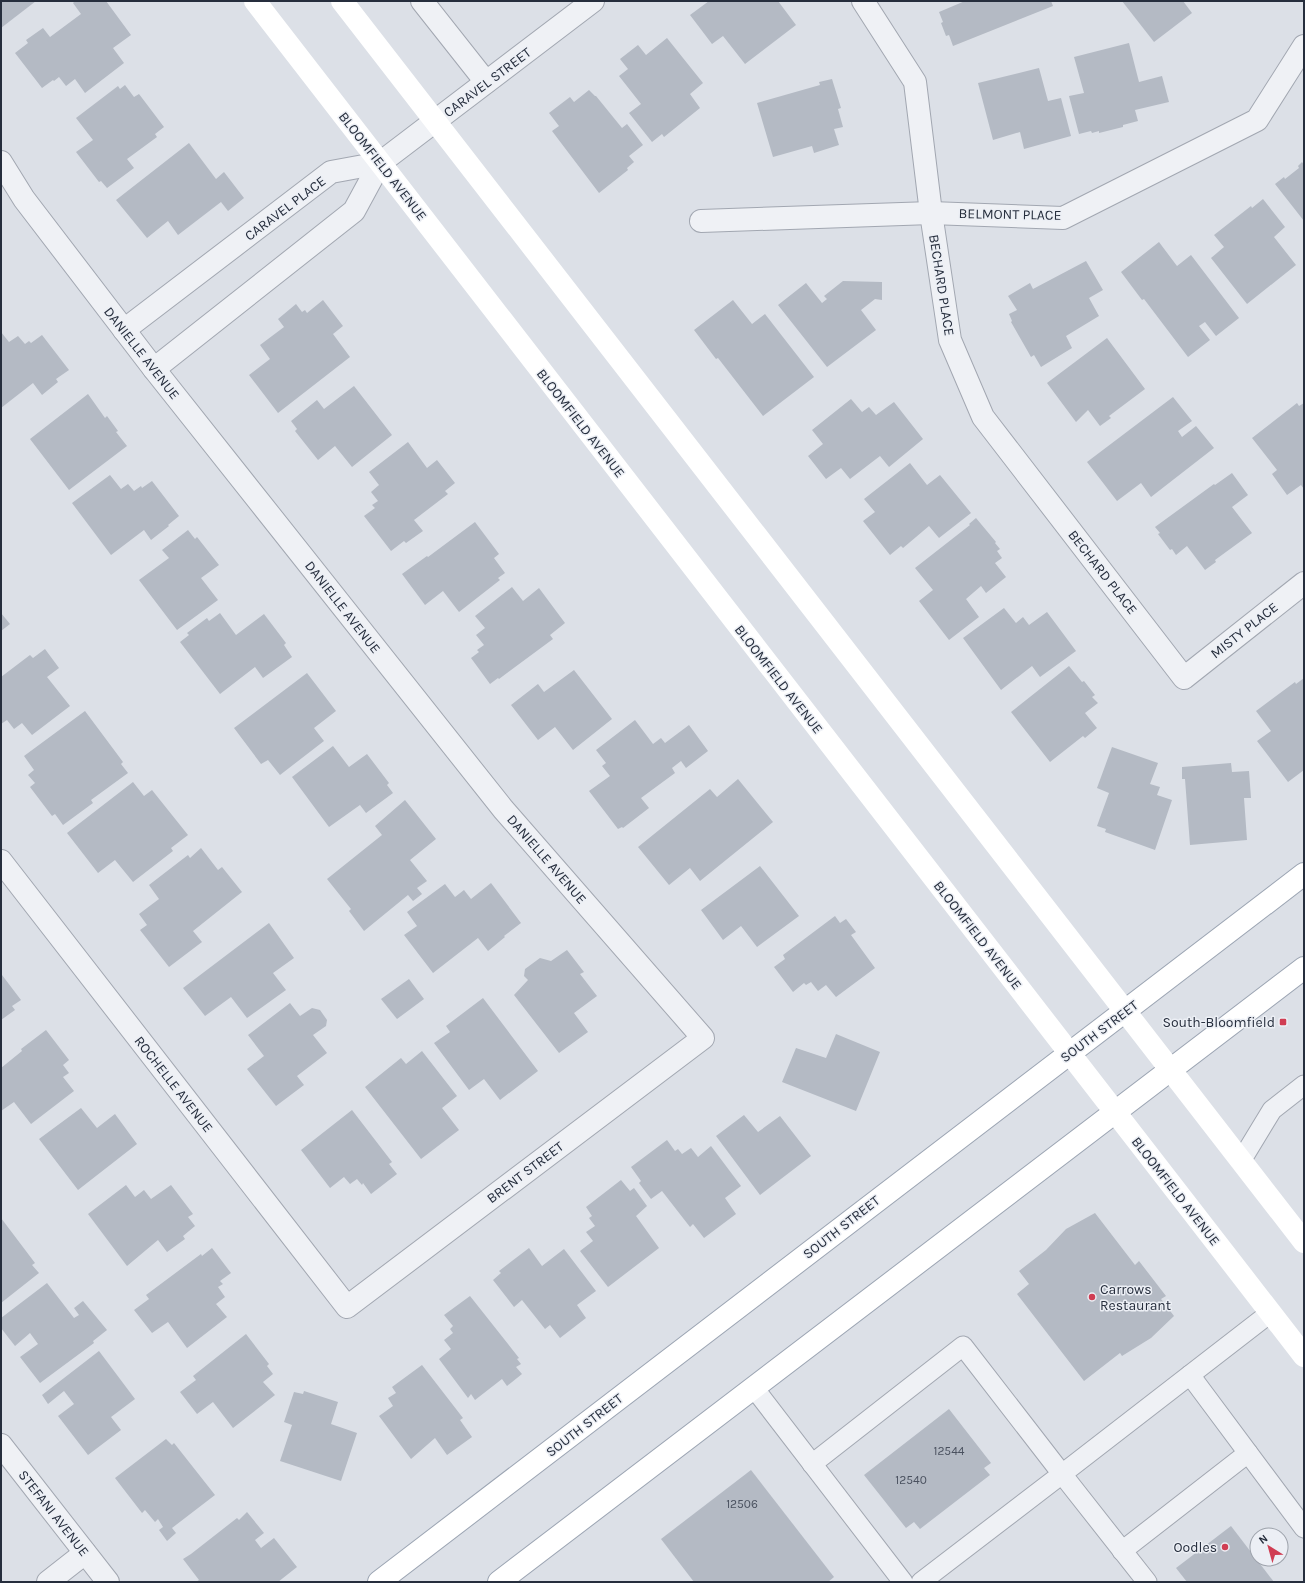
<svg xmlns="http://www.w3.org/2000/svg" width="1305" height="1583" font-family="Karla,sans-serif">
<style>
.building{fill:#b4bac4}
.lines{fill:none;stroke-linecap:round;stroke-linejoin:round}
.lane-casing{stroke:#a2a7b1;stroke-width:21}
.street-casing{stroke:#a2a7b1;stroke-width:24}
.primary-casing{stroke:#9ca5b3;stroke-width:24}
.lane{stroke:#eff1f5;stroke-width:19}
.street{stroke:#eff1f5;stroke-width:22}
.secondary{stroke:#fff;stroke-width:22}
.primary{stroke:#fff;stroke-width:22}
.poi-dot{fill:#d03d53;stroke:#eceff5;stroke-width:1.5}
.labels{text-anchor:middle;stroke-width:3;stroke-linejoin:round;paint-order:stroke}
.number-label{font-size:12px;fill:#4a515f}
.street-label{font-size:14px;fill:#262e3d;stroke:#eceff5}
.poi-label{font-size:14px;fill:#262e3d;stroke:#eceff5;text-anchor:end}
</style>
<rect width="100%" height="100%" fill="#dce0e7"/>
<g class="building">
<polygon points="1,1 36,1 1,28"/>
<polygon points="75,1 106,1 131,35 113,48 124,63 85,93 75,79 66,86 59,77 54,81 53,80 42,88 15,53 28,43 26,40 43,28 50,37 81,14 73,3"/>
<polygon points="709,1 778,1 796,25 745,64 723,36 712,44 690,15"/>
<polygon points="965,1 1051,1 1053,6 953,46 949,35 946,36 941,23 943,22 939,12"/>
<polygon points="1122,1 1183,1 1192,13 1154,42"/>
<polygon points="667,38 703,83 690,94 700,108 664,137 662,134 652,142 629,113 641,104 619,76 628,69 620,59 638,45 646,55"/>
<polygon points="1129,43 1139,82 1162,76 1169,102 1135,110 1138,121 1123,125 1123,127 1099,133 1099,131 1092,133 1091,131 1079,134 1069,96 1084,93 1074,57"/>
<polygon points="1039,68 1048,101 1061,98 1071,136 1024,149 1020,132 993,140 978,83"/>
<polygon points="832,79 841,108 838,109 843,127 834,129 839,145 814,153 812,146 773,157 757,103 820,85 819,82"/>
<polygon points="125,85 134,97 139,94 164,127 155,134 157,137 127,159 134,168 107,188 101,181 99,182 76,152 93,140 76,118 118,86 120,89"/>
<polygon points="589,90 595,96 596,96 622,128 627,124 643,145 629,156 634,162 627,168 628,170 599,193 552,131 559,126 549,113 570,97 574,102"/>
<polygon points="189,143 216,179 224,172 244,198 228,211 221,202 178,235 168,221 147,238 116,200"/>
<polygon points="1302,162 1304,165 1304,221 1275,184 1284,177 1285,179 1299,168 1298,166"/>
<polygon points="1263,199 1285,227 1274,237 1296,265 1247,304 1211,258 1224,247 1214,235 1251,206 1252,208"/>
<polygon points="1159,242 1177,266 1191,255 1239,318 1216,336 1205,322 1199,326 1210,340 1188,357 1144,299 1142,300 1121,272"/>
<polygon points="1086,261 1103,290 1089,298 1099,316 1066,336 1072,348 1041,367 1034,355 1031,357 1011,322 1012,321 1009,314 1017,310 1008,296 1030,283 1033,289"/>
<polygon points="843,281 882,282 882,300 875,299 861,310 876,330 827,367 778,305 806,283 822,303 827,299 824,296"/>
<polygon points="323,300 343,326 333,334 350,357 278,413 249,375 270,359 260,345 284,327 278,319 296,304 302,312 305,310 307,313"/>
<polygon points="733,300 752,324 765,314 814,377 763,416 718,358 716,359 694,330"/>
<polygon points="1,332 9,342 18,336 25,344 29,341 31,343 42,335 69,370 56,379 58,382 42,395 33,383 1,408"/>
<polygon points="1107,338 1145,389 1109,416 1111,418 1100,426 1088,410 1076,422 1047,383"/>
<polygon points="354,386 392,435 352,467 335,446 318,460 295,431 297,429 291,421 317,400 324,409"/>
<polygon points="88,394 105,418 107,416 118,431 116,432 127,446 69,490 30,439"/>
<polygon points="1173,397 1192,421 1178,431 1182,437 1196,426 1214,448 1151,497 1141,483 1117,501 1087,462"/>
<polygon points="851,399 862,412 869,407 876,415 894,402 923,439 889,467 880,456 850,479 841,468 826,479 808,456 823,444 812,430"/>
<polygon points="1297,403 1299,406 1304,403 1304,489 1301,485 1287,495 1272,474 1277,470 1252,438"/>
<polygon points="408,442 427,468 437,460 455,483 445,491 448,494 414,520 423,531 406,543 404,541 391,551 364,516 375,508 372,505 378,501 371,492 379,485 369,472"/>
<polygon points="910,463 927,485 940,475 971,513 939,538 929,526 903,548 901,546 890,555 863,521 875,512 864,499"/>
<polygon points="1232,473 1248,495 1232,507 1252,533 1215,560 1216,562 1205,570 1187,546 1176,555 1172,549 1170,550 1158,534 1160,533 1155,527 1214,484 1215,485"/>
<polygon points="110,475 121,489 128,484 134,491 141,486 142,488 152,481 179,516 168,525 169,526 151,540 144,530 111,555 72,503"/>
<polygon points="976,518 996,542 995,543 1000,549 997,551 1002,558 995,563 1006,577 986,593 981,586 966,599 979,617 949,640 919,601 933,590 915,568 970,525 969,524"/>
<polygon points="475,522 499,554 494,558 505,573 498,578 500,580 459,612 443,591 425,605 402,574 427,556 428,557"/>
<polygon points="188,530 195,539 197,537 219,565 201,578 218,600 177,630 139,580 169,558 162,550"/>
<polygon points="512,587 523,601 539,588 565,623 550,635 553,639 499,679 498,678 490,684 471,658 479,652 477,650 484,645 476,635 485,628 475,616"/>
<polygon points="1004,608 1016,623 1023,617 1029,625 1047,612 1076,651 1040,677 1032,666 1001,690 963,638"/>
<polygon points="1,613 10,624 1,631"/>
<polygon points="220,613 236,635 264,614 286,643 284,645 292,657 263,678 255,667 220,694 180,642 189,635 187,633 207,618 209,621"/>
<polygon points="45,649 59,668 47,677 70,706 32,735 22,723 14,729 7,720 1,724 1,677 30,655 33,658"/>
<polygon points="1069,666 1082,682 1084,681 1095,695 1092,697 1098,703 1085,713 1097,728 1085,738 1083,736 1050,762 1011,712"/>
<polygon points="574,670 612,719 573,750 555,727 538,740 511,705 538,684 544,692"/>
<polygon points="307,673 336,711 314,728 324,741 280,775 268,760 261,764 234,728"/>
<polygon points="1304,678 1304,770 1288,782 1257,741 1271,731 1256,711 1295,682 1296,684"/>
<polygon points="85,711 123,762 121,764 128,773 91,800 93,803 63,825 55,814 52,816 30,787 35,783 28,775 34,770 24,756"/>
<polygon points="635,720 653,744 661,738 665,743 689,725 708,751 686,768 681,761 672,768 675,773 641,798 649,808 623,828 622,827 618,829 589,791 610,776 602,766 606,763 596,750"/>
<polygon points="333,746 349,767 367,754 389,783 387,785 393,793 366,813 360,805 329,827 292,777"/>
<polygon points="1112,747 1158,763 1150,784 1160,787 1157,795 1172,800 1155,850 1105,832 1106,829 1097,826 1109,793 1097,788"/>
<polygon points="1231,763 1232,772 1249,771 1251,798 1244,798 1247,840 1190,845 1185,779 1182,779 1182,767"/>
<polygon points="738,779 773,822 700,881 690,868 669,885 638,847 710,789 717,797"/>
<polygon points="133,782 144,796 152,790 188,835 171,848 173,851 133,882 115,860 98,873 67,833"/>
<polygon points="405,800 436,839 410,860 427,881 417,888 422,894 413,901 408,895 364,931 349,911 351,909 327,879 382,835 375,826"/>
<polygon points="201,848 218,870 222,867 242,892 193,931 202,942 169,967 140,930 147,925 139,914 159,899 149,885 188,855 190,858"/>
<polygon points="760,866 799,916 757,947 741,926 723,940 701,910"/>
<polygon points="491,883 521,923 504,936 505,937 488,951 478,938 433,973 404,935 417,926 407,912 445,884 455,897 464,890 471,899"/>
<polygon points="835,916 840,923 846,919 856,932 851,935 875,968 836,997 826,985 818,991 811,982 806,985 804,983 793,992 774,967 785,959 783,955"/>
<polygon points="269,923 294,958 273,973 286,990 247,1018 231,997 205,1016 183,988"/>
<polygon points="567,950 584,972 580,974 597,996 574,1013 588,1032 559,1053 514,995 528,980 524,976 525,969 540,958 551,961"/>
<polygon points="2,975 21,1000 12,1006 15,1010 1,1020"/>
<polygon points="409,979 424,999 397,1019 381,999"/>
<polygon points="483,998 538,1071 500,1100 484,1079 469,1090 434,1043 450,1032 446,1026"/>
<polygon points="290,1003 300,1016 312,1008 320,1010 327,1020 326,1026 313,1035 327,1053 297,1076 304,1085 276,1106 247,1069 264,1056 248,1035"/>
<polygon points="46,1030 69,1060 63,1065 69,1073 63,1077 74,1091 31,1124 14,1102 1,1111 1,1068 22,1051 21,1049"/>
<polygon points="836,1034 880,1052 856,1111 782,1082 796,1048 826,1058"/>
<polygon points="422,1051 457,1096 442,1108 459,1130 421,1159 365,1087 401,1058 406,1064"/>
<polygon points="81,1108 97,1128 115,1114 137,1144 78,1190 39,1139"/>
<polygon points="352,1110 392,1162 389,1164 397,1174 371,1194 363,1183 362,1185 357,1179 350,1184 344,1177 330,1188 301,1150"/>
<polygon points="744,1115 758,1132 780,1116 811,1156 760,1195 716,1136"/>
<polygon points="667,1140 675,1151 678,1149 682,1154 691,1148 698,1157 711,1146 741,1186 725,1198 736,1214 704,1238 693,1224 690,1227 662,1191 651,1199 639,1183 641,1181 631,1167"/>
<polygon points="621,1180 630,1191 634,1188 647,1206 636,1216 659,1248 608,1287 580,1251 593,1241 586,1232 595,1226 589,1218 592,1216 586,1207"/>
<polygon points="126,1185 135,1197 144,1190 151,1199 171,1185 193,1214 188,1217 195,1226 183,1236 185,1239 167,1252 158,1240 127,1266 88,1214"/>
<polygon points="1095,1213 1135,1265 1139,1261 1166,1296 1161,1299 1174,1316 1151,1338 1122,1356 1120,1353 1084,1381 1017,1294 1029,1284 1019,1271 1046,1250 1066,1229"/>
<polygon points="1,1218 35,1263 32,1265 39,1273 1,1303"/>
<polygon points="212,1248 231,1273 220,1281 223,1284 218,1287 225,1297 216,1304 227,1317 187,1348 168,1322 152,1333 134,1310 149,1299 146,1295 201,1254 202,1256"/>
<polygon points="529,1248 542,1266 564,1249 596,1291 577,1305 586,1318 560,1338 550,1325 545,1329 522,1300 514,1307 493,1280 501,1273 499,1271"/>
<polygon points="47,1283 74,1318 79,1315 74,1308 83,1301 107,1330 93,1341 94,1343 40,1383 20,1357 38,1344 30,1333 15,1346 1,1328 1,1318"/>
<polygon points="470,1296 519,1358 517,1359 521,1364 516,1367 522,1374 507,1386 502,1379 475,1400 471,1394 468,1398 439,1359 451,1349 444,1340 453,1333 450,1329 453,1326 444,1315"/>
<polygon points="246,1334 269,1364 267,1366 273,1374 263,1382 275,1395 233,1428 213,1402 197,1414 180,1392 196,1380 193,1376"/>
<polygon points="99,1351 135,1399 111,1417 121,1430 88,1455 58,1416 74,1404 64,1391 48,1404 42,1395"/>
<polygon points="422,1365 463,1418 460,1420 472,1437 447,1455 435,1438 411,1459 379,1416 393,1406 388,1398 396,1393 392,1387"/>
<polygon points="304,1391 338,1402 331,1424 357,1433 341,1481 280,1461 292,1425 284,1422 294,1392 303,1394"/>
<polygon points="949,1409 991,1463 984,1468 990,1475 920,1529 914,1522 906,1528 864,1475"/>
<polygon points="166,1439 172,1445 174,1443 215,1495 172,1528 176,1533 167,1541 159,1530 163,1527 158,1519 155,1522 145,1510 142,1513 115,1478"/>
<polygon points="751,1470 834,1577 828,1582 694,1582 661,1539"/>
<polygon points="247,1512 264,1533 255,1540 261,1548 274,1538 297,1567 278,1582 196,1582 199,1580 183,1559 191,1554 237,1518 239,1520"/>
<polygon points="1231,1526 1274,1582 1187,1582 1176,1568"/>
</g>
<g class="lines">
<g class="lane-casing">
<g id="lane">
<polyline points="1241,1161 1272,1110 1304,1085"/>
<polyline points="1190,1375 1304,1528"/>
<polyline points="754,1388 903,1582"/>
<polyline points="812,1464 963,1346 1062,1474 921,1582"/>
<polyline points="1122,1551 1248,1453"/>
<polyline points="1147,1582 1062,1474 1270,1313"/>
</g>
</g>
<g class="street-casing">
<g id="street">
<polyline points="422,1 486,82"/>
<polyline points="863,1 915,82 931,213 950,340 983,417 1184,678 1304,583"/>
<polyline points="1,162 24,199 154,369 503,809 703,1038 347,1307 1,861"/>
<polyline points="701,221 931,213 1063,218 1257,120 1304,46"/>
<polyline points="124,330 331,172 380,163"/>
<polyline points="154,369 354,211 380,163 593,1"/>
<polyline points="1,1445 108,1582"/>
<polyline points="48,1582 85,1553"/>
</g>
</g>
<g class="primary-casing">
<g id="primary">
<polyline points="379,1582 1304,874"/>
<polyline points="499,1582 1304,968"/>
</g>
</g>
<use href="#lane" class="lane"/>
<use href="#street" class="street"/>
<g class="secondary">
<polyline points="255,1 1304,1356"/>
<polyline points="342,1 1304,1242"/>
</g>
<use href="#primary" class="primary"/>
</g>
<g class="poi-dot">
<rect x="1279" y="1018" width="8" height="8" rx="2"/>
<circle cx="1092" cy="1297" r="4"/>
<circle cx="1225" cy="1547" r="4"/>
</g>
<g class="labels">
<g class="number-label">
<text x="949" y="1455">12544</text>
<text x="911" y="1484">12540</text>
<text x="742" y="1508">12506</text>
</g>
<g class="street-label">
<text transform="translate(487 82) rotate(-37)" y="5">CARAVEL STREET</text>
<text transform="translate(383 166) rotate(52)" y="5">BLOOMFIELD AVENUE</text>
<text transform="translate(285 208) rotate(-37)" y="5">CARAVEL PLACE</text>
<text transform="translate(1010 214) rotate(1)" y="5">BELMONT PLACE</text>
<text transform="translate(942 285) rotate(81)" y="5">BECHARD PLACE</text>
<text transform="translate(142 353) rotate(52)" y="5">DANIELLE AVENUE</text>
<text transform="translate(581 423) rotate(52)" y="5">BLOOMFIELD AVENUE</text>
<text transform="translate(1103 572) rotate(52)" y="5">BECHARD PLACE</text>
<text transform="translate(343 607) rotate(52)" y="5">DANIELLE AVENUE</text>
<text transform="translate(1244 630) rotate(-38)" y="5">MISTY PLACE</text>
<text transform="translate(779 679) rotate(52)" y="5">BLOOMFIELD AVENUE</text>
<text transform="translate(547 859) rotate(49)" y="5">DANIELLE AVENUE</text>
<text transform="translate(978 935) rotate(52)" y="5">BLOOMFIELD AVENUE</text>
<text transform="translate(1099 1031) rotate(-37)" y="5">SOUTH STREET</text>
<text transform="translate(174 1084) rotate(52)" y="5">ROCHELLE AVENUE</text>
<text transform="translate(525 1172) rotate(-37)" y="5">BRENT STREET</text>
<text transform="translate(1176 1191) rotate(52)" y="5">BLOOMFIELD AVENUE</text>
<text transform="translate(841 1227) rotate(-38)" y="5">SOUTH STREET</text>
<text transform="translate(584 1425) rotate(-38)" y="5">SOUTH STREET</text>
<text transform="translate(54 1513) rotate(52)" y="5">STEFANI AVENUE</text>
</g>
<g class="poi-label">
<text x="1275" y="1027">South-Bloomfield</text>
<text x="1100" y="1294" text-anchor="start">Carrows<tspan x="1100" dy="16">Restaurant</tspan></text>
<text x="1217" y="1552">Oodles</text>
</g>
</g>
<rect width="1305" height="1583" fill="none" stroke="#262e3d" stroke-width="4"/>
<g transform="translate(1269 1547) rotate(323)"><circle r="19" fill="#eceff5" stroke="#9da2ab"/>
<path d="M0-3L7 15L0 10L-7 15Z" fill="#d03d53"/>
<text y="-6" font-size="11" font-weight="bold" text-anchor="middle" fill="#262e3d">N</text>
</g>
</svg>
